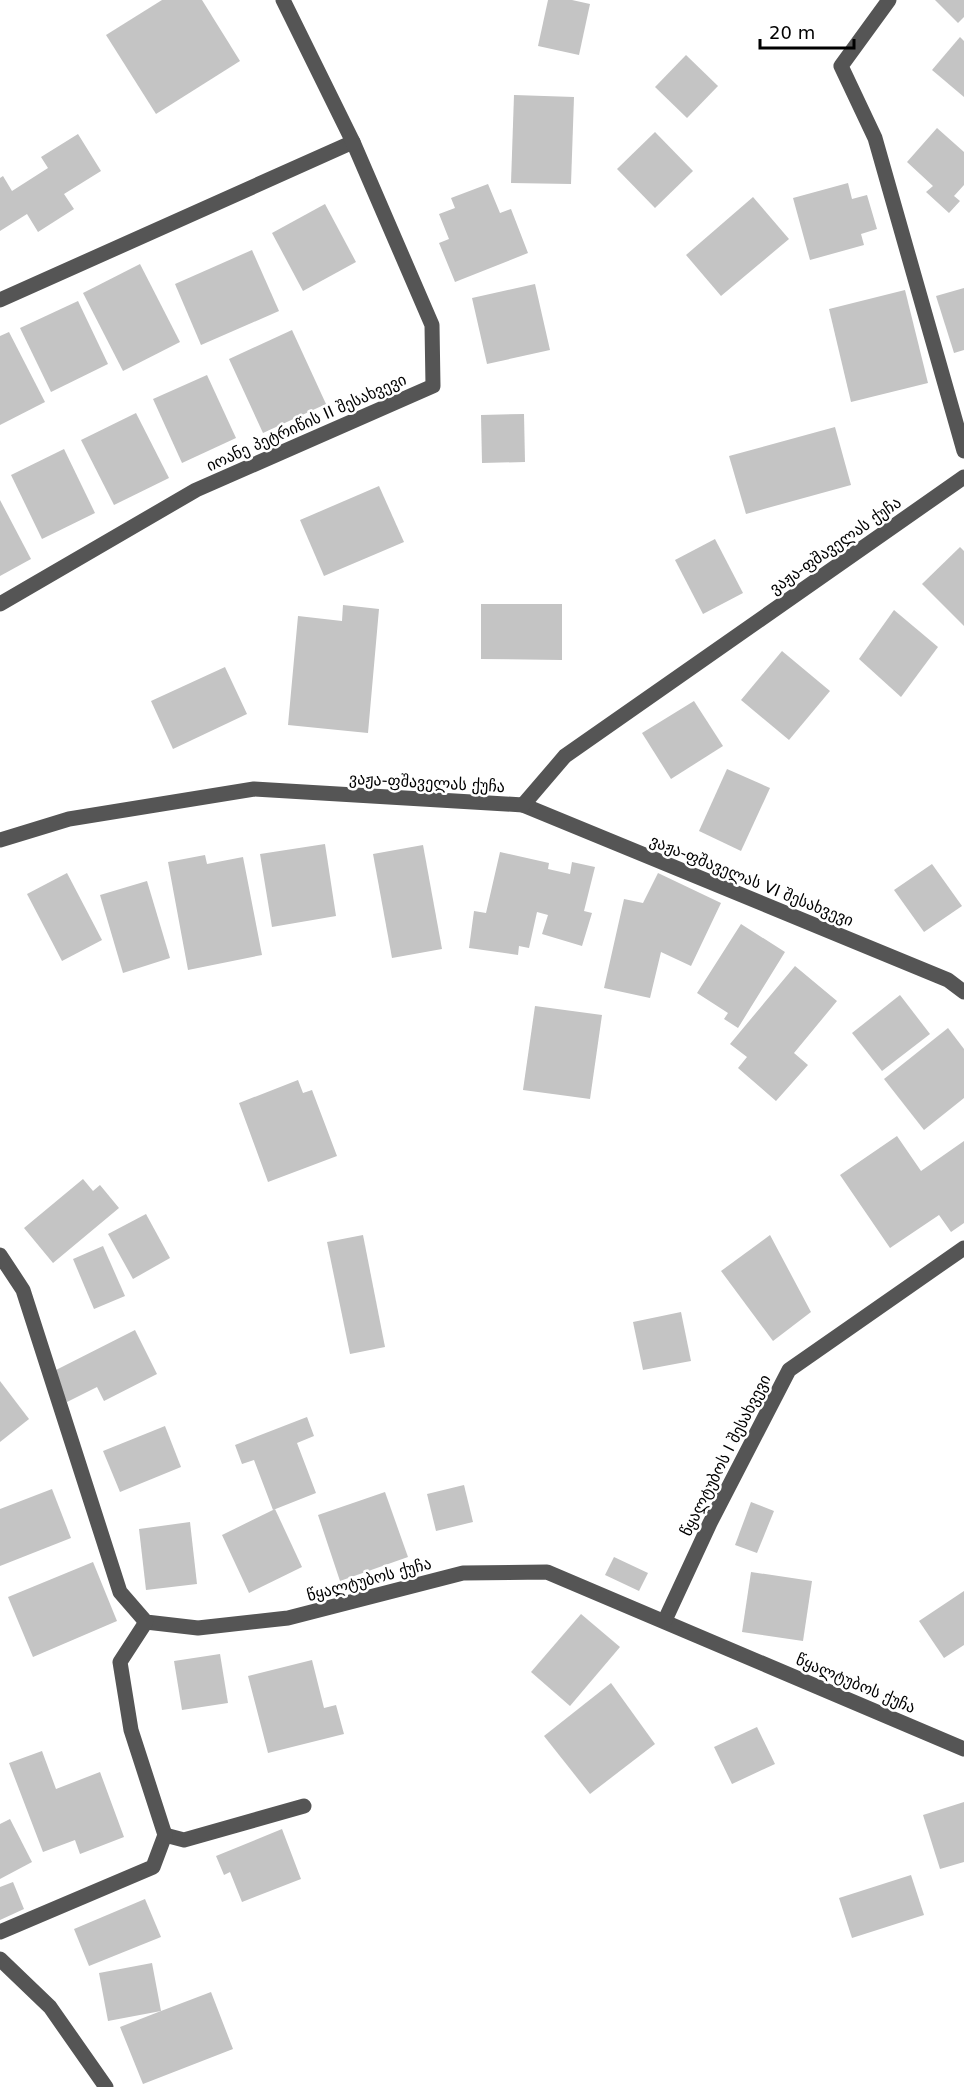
<svg xmlns="http://www.w3.org/2000/svg" width="964" height="2087" font-family="'DejaVu Sans','Noto Sans Georgian',sans-serif">
<style>
.building{fill:#c4c4c4}
.lines{fill:none;stroke-linecap:round;stroke-linejoin:round}
.minor{stroke:#555;stroke-width:15}
.labels{text-anchor:middle;stroke-width:5;stroke-linejoin:round;paint-order:stroke}
.street-label{font-size:16px;fill:#000;stroke:#fff}
</style>
<rect width="100%" height="100%" fill="#fff"/>
<g class="building">
<polygon points="162,0 202,0 240,61 156,114 106,35"/>
<polygon points="548,0 572,0 590,4 579,55 538,46"/>
<polygon points="935,0 964,0 964,17 958,23"/>
<polygon points="960,37 964,41 964,97 932,70"/>
<polygon points="686,55 718,86 687,118 655,87"/>
<polygon points="514,95 574,97 571,184 511,183"/>
<polygon points="937,128 964,152 964,185 954,196 960,201 949,213 926,192 933,186 907,162"/>
<polygon points="655,132 693,171 655,208 617,169"/>
<polygon points="78,134 101,171 64,194 74,209 38,232 27,214 0,231 0,178 3,176 12,191 48,168 41,157"/>
<polygon points="848,183 852,199 867,195 877,229 861,234 864,245 810,260 793,198"/>
<polygon points="488,184 500,213 511,209 528,253 455,282 439,243 449,239 439,214 455,208 451,198"/>
<polygon points="753,197 789,239 721,296 686,255"/>
<polygon points="325,204 356,262 303,291 272,233"/>
<polygon points="252,250 279,311 201,345 175,284"/>
<polygon points="140,264 180,342 123,371 83,293"/>
<polygon points="535,284 550,350 487,364 472,298"/>
<polygon points="964,288 964,350 954,353 936,296"/>
<polygon points="905,290 928,383 851,402 829,309"/>
<polygon points="78,301 108,364 51,392 20,328"/>
<polygon points="292,330 326,404 263,433 229,359"/>
<polygon points="9,332 45,402 0,425 0,336"/>
<polygon points="207,375 236,438 182,463 153,399"/>
<polygon points="136,413 169,478 114,505 81,440"/>
<polygon points="524,414 525,462 482,463 481,415"/>
<polygon points="835,427 851,485 746,514 729,456"/>
<polygon points="64,449 95,513 42,539 11,475"/>
<polygon points="379,486 404,542 324,576 300,520"/>
<polygon points="0,500 31,559 0,576"/>
<polygon points="715,539 743,593 703,614 675,560"/>
<polygon points="960,547 964,551 964,626 922,584"/>
<polygon points="481,604 562,604 562,660 481,659"/>
<polygon points="343,605 379,609 368,733 288,725 298,616 342,621"/>
<polygon points="894,610 938,647 901,697 859,659"/>
<polygon points="782,651 830,691 789,740 741,700"/>
<polygon points="225,667 247,714 173,749 151,701"/>
<polygon points="694,701 723,746 671,779 642,733"/>
<polygon points="727,769 770,788 741,851 699,831"/>
<polygon points="325,844 336,916 272,927 260,854"/>
<polygon points="423,845 442,949 392,958 373,854"/>
<polygon points="500,852 549,863 548,869 570,874 572,862 595,867 584,911 592,913 582,946 542,934 548,915 537,912 529,948 519,946 518,955 469,948 474,911 486,913"/>
<polygon points="205,855 207,864 243,857 262,955 188,970 168,862"/>
<polygon points="932,864 962,906 924,932 894,890"/>
<polygon points="67,873 102,940 62,961 27,894"/>
<polygon points="658,873 721,903 691,966 661,952 650,998 604,988 624,899 643,903"/>
<polygon points="147,881 170,958 123,973 100,895"/>
<polygon points="741,924 785,952 738,1028 724,1019 728,1013 697,993"/>
<polygon points="795,966 837,1001 794,1053 808,1065 776,1101 738,1068 747,1057 730,1044"/>
<polygon points="900,995 930,1034 882,1071 852,1033"/>
<polygon points="535,1006 602,1015 590,1099 523,1090"/>
<polygon points="948,1028 964,1049 964,1098 924,1130 884,1079"/>
<polygon points="298,1080 303,1093 312,1090 337,1156 268,1182 239,1103"/>
<polygon points="897,1136 921,1171 964,1141 964,1223 951,1232 939,1215 890,1248 840,1175"/>
<polygon points="83,1179 93,1191 100,1185 119,1208 53,1263 24,1228"/>
<polygon points="146,1214 170,1258 133,1279 108,1234"/>
<polygon points="363,1235 385,1347 350,1354 327,1242"/>
<polygon points="770,1235 811,1312 773,1341 721,1271"/>
<polygon points="103,1246 125,1296 94,1309 73,1259"/>
<polygon points="681,1312 691,1361 643,1370 633,1322"/>
<polygon points="135,1330 157,1374 104,1401 97,1387 67,1402 52,1372"/>
<polygon points="0,1381 29,1419 0,1442"/>
<polygon points="307,1417 314,1436 297,1443 316,1493 273,1510 254,1460 242,1464 235,1445"/>
<polygon points="165,1426 181,1467 120,1492 103,1451"/>
<polygon points="464,1485 473,1522 436,1531 427,1494"/>
<polygon points="52,1489 71,1538 0,1566 0,1509"/>
<polygon points="385,1492 408,1557 340,1581 318,1515"/>
<polygon points="751,1502 774,1511 757,1553 735,1545"/>
<polygon points="275,1509 302,1567 249,1593 222,1535"/>
<polygon points="190,1522 197,1584 146,1590 139,1529"/>
<polygon points="614,1557 648,1573 639,1591 605,1575"/>
<polygon points="93,1562 117,1621 33,1657 8,1597"/>
<polygon points="751,1572 812,1581 803,1641 742,1632"/>
<polygon points="964,1591 964,1645 944,1658 919,1621"/>
<polygon points="581,1614 620,1647 570,1706 531,1672"/>
<polygon points="220,1654 228,1703 182,1710 174,1661"/>
<polygon points="312,1660 324,1708 336,1705 344,1734 268,1753 248,1676"/>
<polygon points="611,1683 655,1744 590,1794 544,1736"/>
<polygon points="757,1727 775,1764 732,1784 714,1747"/>
<polygon points="42,1751 56,1789 100,1772 124,1837 80,1854 75,1840 43,1852 9,1763"/>
<polygon points="964,1802 964,1862 940,1869 923,1815"/>
<polygon points="10,1819 32,1862 0,1879 0,1824"/>
<polygon points="282,1829 301,1879 242,1902 230,1872 224,1875 216,1856"/>
<polygon points="911,1875 924,1915 852,1938 839,1898"/>
<polygon points="13,1882 24,1909 0,1920 0,1887"/>
<polygon points="145,1899 161,1937 89,1966 74,1929"/>
<polygon points="152,1963 161,2011 211,1992 233,2049 143,2084 120,2027 161,2011 108,2021 99,1973"/>
</g>
<g class="lines">
<g class="minor">
<polyline points="889,0 841,66 875,138 964,451"/>
<polyline points="0,300 353,142"/>
<polyline points="0,604 196,490 433,386 432,325 353,142 283,0"/>
<polyline points="523,805 948,980 964,992"/>
<polyline points="0,840 69,819 254,789 523,805 565,756 964,477"/>
<polyline points="0,1255 23,1290 120,1592 146,1622 198,1628 288,1618 463,1573 547,1572 964,1749"/>
<polyline points="665,1620 710,1523 789,1370 964,1248"/>
<polyline points="165,1835 184,1840 304,1806"/>
<polyline points="0,1932 153,1867 165,1835 131,1730 120,1662 146,1622"/>
<polyline points="0,1959 50,2007 106,2087"/>
</g>
</g>
<g class="labels">
<g class="street-label">
<text transform="translate(306 422) rotate(-24)" y="6">იოანე პეტრიწის II შესახვევი</text>
<text transform="translate(835 545) rotate(-35)" y="6">ვაჟა-ფშაველას ქუჩა</text>
<text transform="translate(427 782) rotate(3)" y="6">ვაჟა-ფშაველას ქუჩა</text>
<text transform="translate(752 880) rotate(22)" y="6">ვაჟა-ფშაველას VI შესახვევი</text>
<text transform="translate(725 1455) rotate(-63)" y="6">წყალტუბოს I შესახვევი</text>
<text transform="translate(369 1579) rotate(-15)" y="6">წყალტუბოს ქუჩა</text>
<text transform="translate(856 1683) rotate(23)" y="6">წყალტუბოს ქუჩა</text>
</g>
</g>
<path d="M760 39v9h94v-9" fill="none" stroke="#000000" stroke-width="3"/>
<text x="769" y="39" font-size="18" fill="#000000" stroke="#ffffff" stroke-width="4.5" paint-order="stroke">20 m</text>
</svg>
